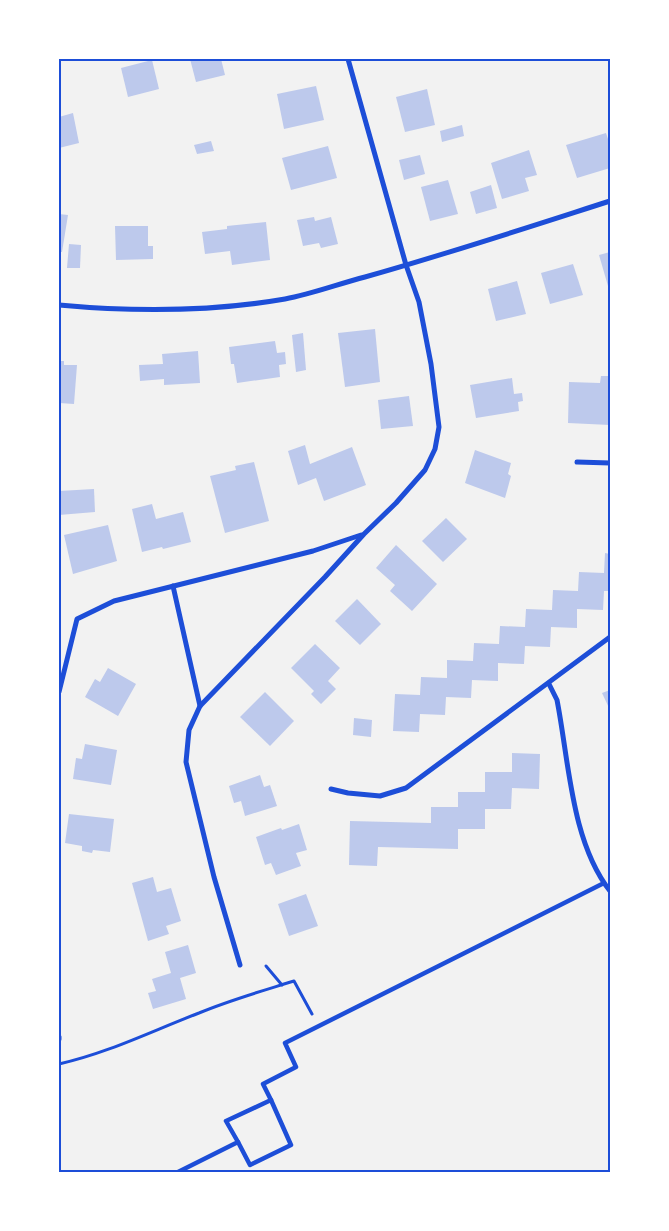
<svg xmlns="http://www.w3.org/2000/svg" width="669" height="1231" font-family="'Roboto Serif',serif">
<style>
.building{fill:#bdc9ec}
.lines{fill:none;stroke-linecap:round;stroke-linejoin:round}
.path{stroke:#1d4ed8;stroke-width:3}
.pedestrian{stroke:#1d4ed8;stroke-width:4.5}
.minor{stroke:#1d4ed8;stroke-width:5}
.neatline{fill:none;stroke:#1d4ed8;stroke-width:2}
</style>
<rect width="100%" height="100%" fill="#f2f2f2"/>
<g class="building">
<polygon points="190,59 221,59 225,75 196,82"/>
<polygon points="152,60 159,89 128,97 121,68"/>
<polygon points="316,86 324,120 284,129 277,94"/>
<polygon points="427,89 435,125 405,132 396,97"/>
<polygon points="73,113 79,143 59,148 59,117"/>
<polygon points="462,125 464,136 442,142 440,131"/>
<polygon points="606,133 610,145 610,168 577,178 566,145"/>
<polygon points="211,141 214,151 197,154 194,145"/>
<polygon points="328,146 337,178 291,190 282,158"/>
<polygon points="529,150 537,175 525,178 529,191 502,199 491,163"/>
<polygon points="420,155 425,174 404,180 399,160"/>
<polygon points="448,180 458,214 430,221 421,187"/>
<polygon points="491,185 497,208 476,214 470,192"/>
<polygon points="59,214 68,215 62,252 59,252"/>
<polygon points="314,217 315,221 331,217 338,244 321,248 319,243 303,246 297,220"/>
<polygon points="266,222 270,260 232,265 230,251 205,254 202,232 227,229 227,226"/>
<polygon points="115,226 148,226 148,246 153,246 153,259 116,260"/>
<polygon points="69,244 81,245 80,268 67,268"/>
<polygon points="610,252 610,285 608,286 599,255"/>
<polygon points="573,264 583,295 550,304 541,273"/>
<polygon points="517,281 526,314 496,321 488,289"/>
<polygon points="375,329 380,382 345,387 338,333"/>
<polygon points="303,333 306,370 296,372 292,335"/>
<polygon points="275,341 277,353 285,352 286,364 279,365 280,377 237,383 234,364 231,364 229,347"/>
<polygon points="198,351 200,383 164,385 164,379 140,381 139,365 163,364 162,354"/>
<polygon points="59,361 64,361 64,365 77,365 74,404 59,403"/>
<polygon points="601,376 610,376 610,425 568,423 569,382 600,383"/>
<polygon points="512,378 514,394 522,393 523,401 518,402 519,411 476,418 470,385"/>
<polygon points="409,396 413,426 381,429 378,400"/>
<polygon points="305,445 310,464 352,447 366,485 324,501 316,478 298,485 288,451"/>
<polygon points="475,450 511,463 508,474 511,476 505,498 465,483"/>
<polygon points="254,462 269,521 225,533 210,476 236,470 235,466"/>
<polygon points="94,489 95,512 59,515 59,491"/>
<polygon points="152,504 156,519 183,512 191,542 163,549 162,547 142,552 132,509"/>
<polygon points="446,518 467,539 443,562 422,541"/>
<polygon points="108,525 117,561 73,574 64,535"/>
<polygon points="396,545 437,584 412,611 390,591 395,585 376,568"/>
<polygon points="605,553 610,554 610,591 604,591 603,610 577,609 577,628 551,627 550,647 525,646 524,664 498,663 498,681 472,680 471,698 446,697 445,715 420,714 419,732 393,731 395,694 420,695 421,677 447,678 447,660 473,661 474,643 499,644 500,626 525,627 526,609 552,610 553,590 578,591 579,572 604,573"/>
<polygon points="357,599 381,624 360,645 335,621"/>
<polygon points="315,644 340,668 328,681 336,689 321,704 311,694 314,691 291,668"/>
<polygon points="108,668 136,684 118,716 85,697 95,679 100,682"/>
<polygon points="610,690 610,710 602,693"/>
<polygon points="265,692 294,721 270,746 240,717"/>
<polygon points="354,718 372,720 371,737 353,735"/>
<polygon points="85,744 117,750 111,785 73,779 76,758 82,759"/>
<polygon points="512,753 540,754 539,789 512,788 511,809 485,809 485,829 458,829 458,849 378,847 377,866 349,865 350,821 431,823 431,807 458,807 458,792 485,792 485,772 512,772"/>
<polygon points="260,775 264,787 270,785 277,806 245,816 241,801 234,803 229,786"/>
<polygon points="69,814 114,819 110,852 93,850 92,853 82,851 82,846 65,843"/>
<polygon points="299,824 307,850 296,853 301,866 276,875 271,863 265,865 256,837 281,828 282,830"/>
<polygon points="153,877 157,892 171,888 181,921 166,926 169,934 148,941 132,883"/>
<polygon points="306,894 318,926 289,936 278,904"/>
<polygon points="188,945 196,973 180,978 186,999 153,1009 148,993 156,991 152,979 171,973 165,952"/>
</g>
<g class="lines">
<g class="path">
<polyline points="266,966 282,985"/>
<path d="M59,1064c49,-11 93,-33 140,-51 31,-13 63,-22 95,-32l18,33"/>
</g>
<g class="pedestrian">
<polyline points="238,1142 250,1165 291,1145 271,1100"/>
<polyline points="178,1172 238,1142 226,1121 271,1100 263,1084 296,1067 285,1043 604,883"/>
</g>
<g class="minor">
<path d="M59,305c75,7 151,7 226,-6 27,-5 53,-15 80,-22 82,-23 164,-50 245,-76"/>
<polyline points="577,462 610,463"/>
<polyline points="173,586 200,706"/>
<path d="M549,684l8,16c12,61 14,141 53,191"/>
<polyline points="59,692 77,619 114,601 313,551 361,535"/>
<polyline points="331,789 348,793 380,796 406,788 610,637"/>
<polyline points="240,965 214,877 186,762 189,730 200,706 325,577 364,534 396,503 425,470 435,449 439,427 431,364 419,302 406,265 348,59"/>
<polyline points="59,1037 59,1039"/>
</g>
</g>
<rect width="669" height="1231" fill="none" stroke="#ffffff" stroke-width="120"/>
<rect x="60" y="60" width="549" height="1111" class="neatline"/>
</svg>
